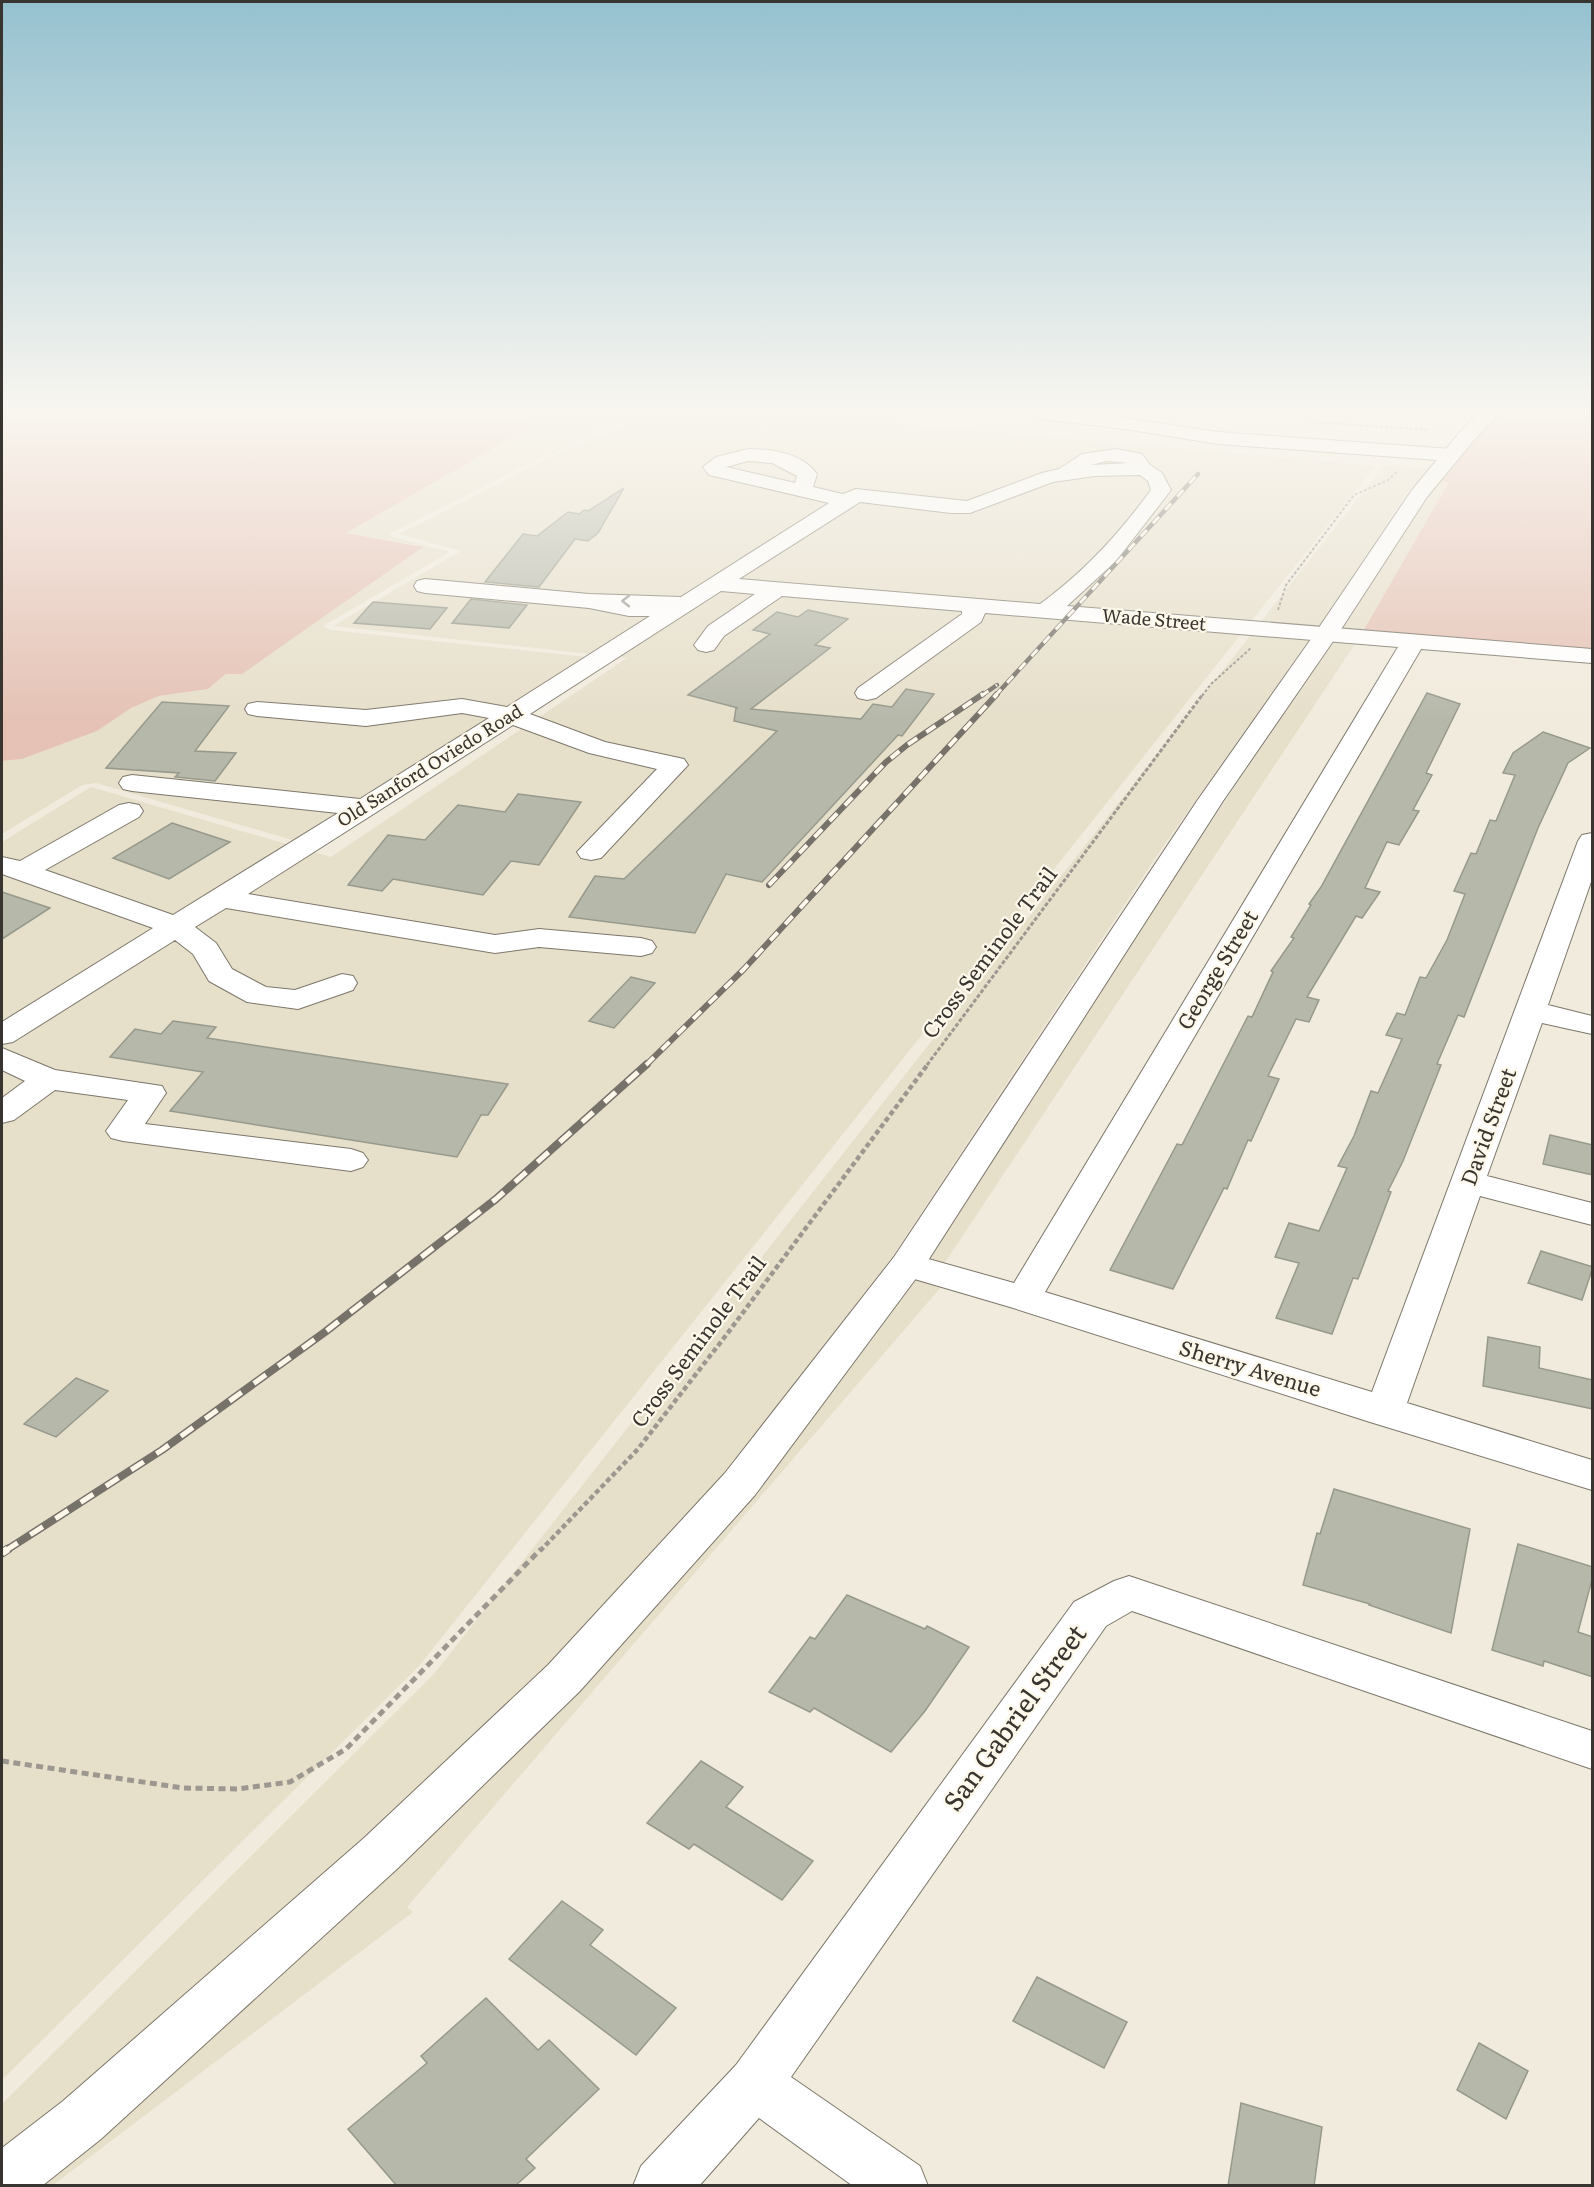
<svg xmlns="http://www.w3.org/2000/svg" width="1594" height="2187" font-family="Literata,serif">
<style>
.built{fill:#e6dfca}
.green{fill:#e5c2b5}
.building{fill:#b6b8aa;stroke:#97998b;stroke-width:1.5}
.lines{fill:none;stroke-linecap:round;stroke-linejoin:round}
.minor-casing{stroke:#7d776b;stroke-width:2}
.major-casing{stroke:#7d776b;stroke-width:2}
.path-far3{stroke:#9d988f;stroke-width:2;stroke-dasharray:3 2;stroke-linecap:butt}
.path-far2{stroke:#9d988f;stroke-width:3;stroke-dasharray:4 2;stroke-linecap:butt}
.path-far1{stroke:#9d988f;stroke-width:4.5;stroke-dasharray:5 3;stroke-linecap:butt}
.path{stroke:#9d988f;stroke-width:5;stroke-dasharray:7 4.5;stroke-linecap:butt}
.minor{fill:#fff;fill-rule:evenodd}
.major{fill:#fff;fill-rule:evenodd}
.rail-far3-casing{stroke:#76726a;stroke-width:4.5}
.rail-far2-casing{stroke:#76726a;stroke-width:6}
.rail-far1-casing{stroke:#76726a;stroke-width:8}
.rail-casing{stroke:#76726a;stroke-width:9}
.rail-far3{stroke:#fef8eb;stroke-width:3;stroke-dasharray:9;stroke-linecap:butt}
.rail-far2{stroke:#fef8eb;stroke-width:4;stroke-dasharray:11;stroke-linecap:butt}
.rail-far1{stroke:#fef8eb;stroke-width:5;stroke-dasharray:15;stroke-linecap:butt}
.rail{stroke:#fef8eb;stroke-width:7;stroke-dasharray:20;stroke-linecap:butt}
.oneway{stroke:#9c9a98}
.labels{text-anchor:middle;stroke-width:4.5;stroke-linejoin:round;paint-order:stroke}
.far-street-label{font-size:18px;fill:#383530;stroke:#fef8eb}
.street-label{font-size:21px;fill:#383530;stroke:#fef8eb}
.near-street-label{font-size:26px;fill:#383530;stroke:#fef8eb}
</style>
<rect width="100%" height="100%" fill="#f1ebdd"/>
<g class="built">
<polygon points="554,413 639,413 531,463 391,533 390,535 393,537 450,552 323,626 330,630 587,657 296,841 96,783 82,785 2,834 2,761 22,759 97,731 131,708 159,696 208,689 226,674 422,546 345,533"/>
<polygon points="648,413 781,413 1375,466 419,1666 2,2080 2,842 91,787 331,857 627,658 333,626 461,551 399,534 537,464"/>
<polygon points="1382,465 1428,469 1408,492 1317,629 1259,624 1383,467"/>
<polygon points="1441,481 1449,482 1362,633 1341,631 1429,495"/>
<polygon points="1253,632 1311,637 1160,851 890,1260 722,1477 546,1669 363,1841 65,2105 2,2152 2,2104 434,1674"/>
<polygon points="1335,640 1357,641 944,1264 930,1260 1191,851"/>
<polygon points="917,1279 942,1286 407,1907 413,1912 53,2185 35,2186 582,1687 758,1492"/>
</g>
<g class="green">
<polygon points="2,413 554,413 346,533 423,547 242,674 226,674 208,689 159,696 131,708 97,731 22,759 2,761"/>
<polygon points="1501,413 1592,413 1592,652 1362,633 1449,482 1441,481 1477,437"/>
</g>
<g class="building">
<polygon points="624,488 598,533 588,541 575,539 539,587 485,582 523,534 537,536 568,512 579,514 584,510 588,511"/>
<polygon points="471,599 527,605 509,628 452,623"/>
<polygon points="373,602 447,608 430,629 354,623"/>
<polygon points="808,610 848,619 815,645 830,648 751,709 861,719 873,704 892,707 906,689 934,694 902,736 898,735 762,882 726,874 695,933 569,917 595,876 624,879 777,731 734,721 736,708 738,708 688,695 770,634 753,630 777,612 798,617"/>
<polygon points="1427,693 1460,704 1426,773 1432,775 1413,810 1419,811 1399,845 1387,842 1365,888 1380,892 1362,918 1356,916 1307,997 1319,1000 1309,1022 1296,1019 1268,1076 1279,1079 1251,1141 1248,1140 1227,1189 1224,1188 1173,1289 1110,1270 1177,1144 1182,1145 1248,1016 1252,1017 1273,972 1271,971 1294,938 1291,937 1311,905 1309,904 1321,887"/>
<polygon points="162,702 229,706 195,751 236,753 215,781 175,777 179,773 106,768"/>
<polygon points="1543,732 1590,748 1568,763 1538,828 1464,1017 1458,1015 1437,1064 1441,1065 1403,1161 1388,1191 1391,1192 1358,1279 1353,1278 1332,1334 1276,1318 1299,1263 1275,1257 1289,1223 1319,1231 1347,1168 1338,1166 1354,1136 1371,1091 1378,1093 1402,1039 1386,1035 1397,1013 1405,1015 1420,977 1426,978 1447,940 1465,894 1454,891 1471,853 1476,854 1490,820 1496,821 1515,775 1503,773 1513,753"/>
<polygon points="518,794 581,802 539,865 511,861 483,895 393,879 382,891 348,885 388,835 425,840 458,805 505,812"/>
<polygon points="172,823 230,842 169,879 113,858"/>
<polygon points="2,892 50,908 2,939"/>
<polygon points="631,977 655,983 614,1028 589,1021"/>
<polygon points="173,1021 216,1027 207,1038 508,1084 488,1115 481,1115 457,1157 170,1111 203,1072 110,1057 135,1029 161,1034"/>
<polygon points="1550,1135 1593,1145 1593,1175 1543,1164"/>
<polygon points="1541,1251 1593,1267 1582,1300 1528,1283"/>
<polygon points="1488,1337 1540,1347 1539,1368 1593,1380 1593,1409 1483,1386"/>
<polygon points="76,1378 108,1391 56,1437 24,1424"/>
<polygon points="1334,1489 1470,1529 1451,1633 1369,1605 1370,1604 1303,1585 1317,1533 1320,1534"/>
<polygon points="1518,1544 1593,1567 1593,1576 1578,1632 1593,1637 1593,1677 1544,1661 1543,1666 1492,1650"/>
<polygon points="847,1595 925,1629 927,1626 969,1647 925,1711 891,1752 814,1708 810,1712 769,1692 810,1637 815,1639"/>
<polygon points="701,1761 743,1787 726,1807 813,1861 782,1900 694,1844 689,1849 647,1823"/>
<polygon points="562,1901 603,1930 590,1945 676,2008 636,2055 509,1959"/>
<polygon points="1037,1977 1127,2022 1104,2068 1013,2021"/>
<polygon points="486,1998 538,2050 549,2040 599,2089 526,2159 535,2168 515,2186 397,2186 348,2129 427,2063 421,2056"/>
<polygon points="1479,2043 1528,2071 1506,2119 1457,2090"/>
<polygon points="1241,2103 1322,2127 1314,2186 1228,2186"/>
</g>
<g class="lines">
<g class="minor-casing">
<g id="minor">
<polygon points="1032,413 1092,413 1218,432 1451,449 1458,451 1461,455 1458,459 1451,461 1218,444 1125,429 1041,419 1034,417"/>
<path d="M748,449c24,0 54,4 69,25l-4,13 30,7 13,-5 111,12 75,-28 17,-4 23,-15 34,-5 26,5 8,11 12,8 9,17 -55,71 -49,45 525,43v14l-171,-14 -376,643 327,100 206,-551 4,-6 10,-2v46l-44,126 44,11v18l-50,-11 -55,153 105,27v22l-112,-29 -73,207 185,57v30l-222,-68 -360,-115 -116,-34 -5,-8 5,-8 13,-4 107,30 384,-636 -413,-34 -4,9 -105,76 -9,2 -9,-2 -3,-5 3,-5 104,-74v-3l-180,-15 -58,40 -10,14 -8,2 -8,-2 -4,-5 14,-19 47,-32 -34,-3 -191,123 75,28 79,17 4,6 -87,93 -10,2 -10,-2 -4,-6 80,-83 -68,-16 -76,-28 -265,169 247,41 44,-6 102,9 11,3 4,6 -4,6 -11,3 -102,-9 -44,6 -269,-45 -31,19 21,16 16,26 34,18 29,3 47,-16 11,2 4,7 -4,7 -55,19 -51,-7 -38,-21 -16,-27 -18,-14 -162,102 -11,2v-22l151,-94 -151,-54v-17l18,4 99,-56 10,-2 10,2 4,6 -4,6 -94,53 128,45 165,-102 -206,-22 -9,-2 -4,-6 4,-6 9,-2 228,24 129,-81 -27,-5 -96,13 -109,-10 -9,-2 -3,-5 3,-5 9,-2 109,8 96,-11 45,8 143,-91h-21l-40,-8 -164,-15 -8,-2 -3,-5 3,-5 8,-2 164,15 92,3 148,-94 -120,-28 -6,-8 13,-10zM748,461l24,2 25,13 -2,7 -69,-16zM1107,461l22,2 -38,2zM1140,475l8,6 3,9c-32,44 -67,82 -111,114l-301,-25 121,-77 91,11h19l83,-31 42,-6z"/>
<polygon points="2,1048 55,1070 162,1086 166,1093 145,1124 351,1149 363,1153 368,1160 363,1167 351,1171 123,1141 111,1138 106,1131 128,1100 55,1090 14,1120 2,1123 2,1098 25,1081 2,1070"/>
<polygon points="1129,1576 1592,1731 1592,1769 1132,1611 1106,1626 791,2077 920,2166 928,2186 853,2186 759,2118 699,2186 633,2186 641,2166 736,2065 1074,1602 1114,1581"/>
</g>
</g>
<g class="major-casing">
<polygon id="major" points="1479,413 1499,413 1474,440 1427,497 1338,634 1223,801 920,1273 755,1495 580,1691 398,1868 101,2139 42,2186 2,2186 2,2148 63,2101 364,1838 548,1665 725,1473 894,1257 1197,801 1316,632 1412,490 1460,432"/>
</g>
<g class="path-far3">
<polyline points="1310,422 1429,430"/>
<polyline points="1278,610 1286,585 1354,495 1388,480 1398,471"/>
<polyline points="1202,696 1211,684 1251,648"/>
</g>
<polyline class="path-far2" points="927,1065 1203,694"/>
<polyline class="path-far1" points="540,1551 638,1449 727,1334 928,1064"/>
<polyline class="path" points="2,1761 183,1788 237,1789 290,1782 346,1749 541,1549"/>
<use href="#minor" class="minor"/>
<use href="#major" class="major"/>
<g class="rail-far3-casing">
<g id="rail-far3">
<polyline points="981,696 997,685"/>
<polyline points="995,696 1198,474"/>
</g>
</g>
<g class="rail-far2-casing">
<g id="rail-far2">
<polyline points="769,885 886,762 907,745 983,694"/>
<polyline points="646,1065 744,969 997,694"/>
</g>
</g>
<g class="rail-far1-casing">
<polyline id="rail-far1" points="5,1551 162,1450 325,1332 496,1199 647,1064"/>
</g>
<g class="rail-casing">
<polyline id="rail" points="2,1553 8,1549"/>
</g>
<use href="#rail-far3" class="rail-far3"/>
<use href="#rail-far2" class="rail-far2"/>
<use href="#rail-far1" class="rail-far1"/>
<use href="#rail" class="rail"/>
</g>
<defs><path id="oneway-chevron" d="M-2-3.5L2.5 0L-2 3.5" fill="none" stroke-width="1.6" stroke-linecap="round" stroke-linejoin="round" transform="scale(1.5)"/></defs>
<use class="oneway" href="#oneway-chevron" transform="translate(626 601) rotate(180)"/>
<linearGradient id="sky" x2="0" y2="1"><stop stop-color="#95c1cf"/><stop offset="0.57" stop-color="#f9f6f0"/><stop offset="1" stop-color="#f9f6f0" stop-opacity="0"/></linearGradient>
<rect width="1594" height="720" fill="url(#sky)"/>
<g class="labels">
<g class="far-street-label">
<text transform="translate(1154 620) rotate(5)" y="6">Wade Street</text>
<text transform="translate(430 766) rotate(-32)" y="6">Old Sanford Oviedo Road</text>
</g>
<g class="street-label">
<text transform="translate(990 953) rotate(-53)" y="7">Cross Seminole Trail</text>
<text transform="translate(1218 970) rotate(-59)" y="7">George Street</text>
<text transform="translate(1489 1127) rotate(-70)" y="7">David Street</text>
<text transform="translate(699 1342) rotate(-53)" y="7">Cross Seminole Trail</text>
<text transform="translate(1250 1369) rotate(17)" y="7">Sherry Avenue</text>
</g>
<g class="near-street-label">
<text transform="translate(1015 1718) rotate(-54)" y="9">San Gabriel Street</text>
</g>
</g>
<rect width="1594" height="2187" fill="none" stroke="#383530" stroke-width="6"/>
</svg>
